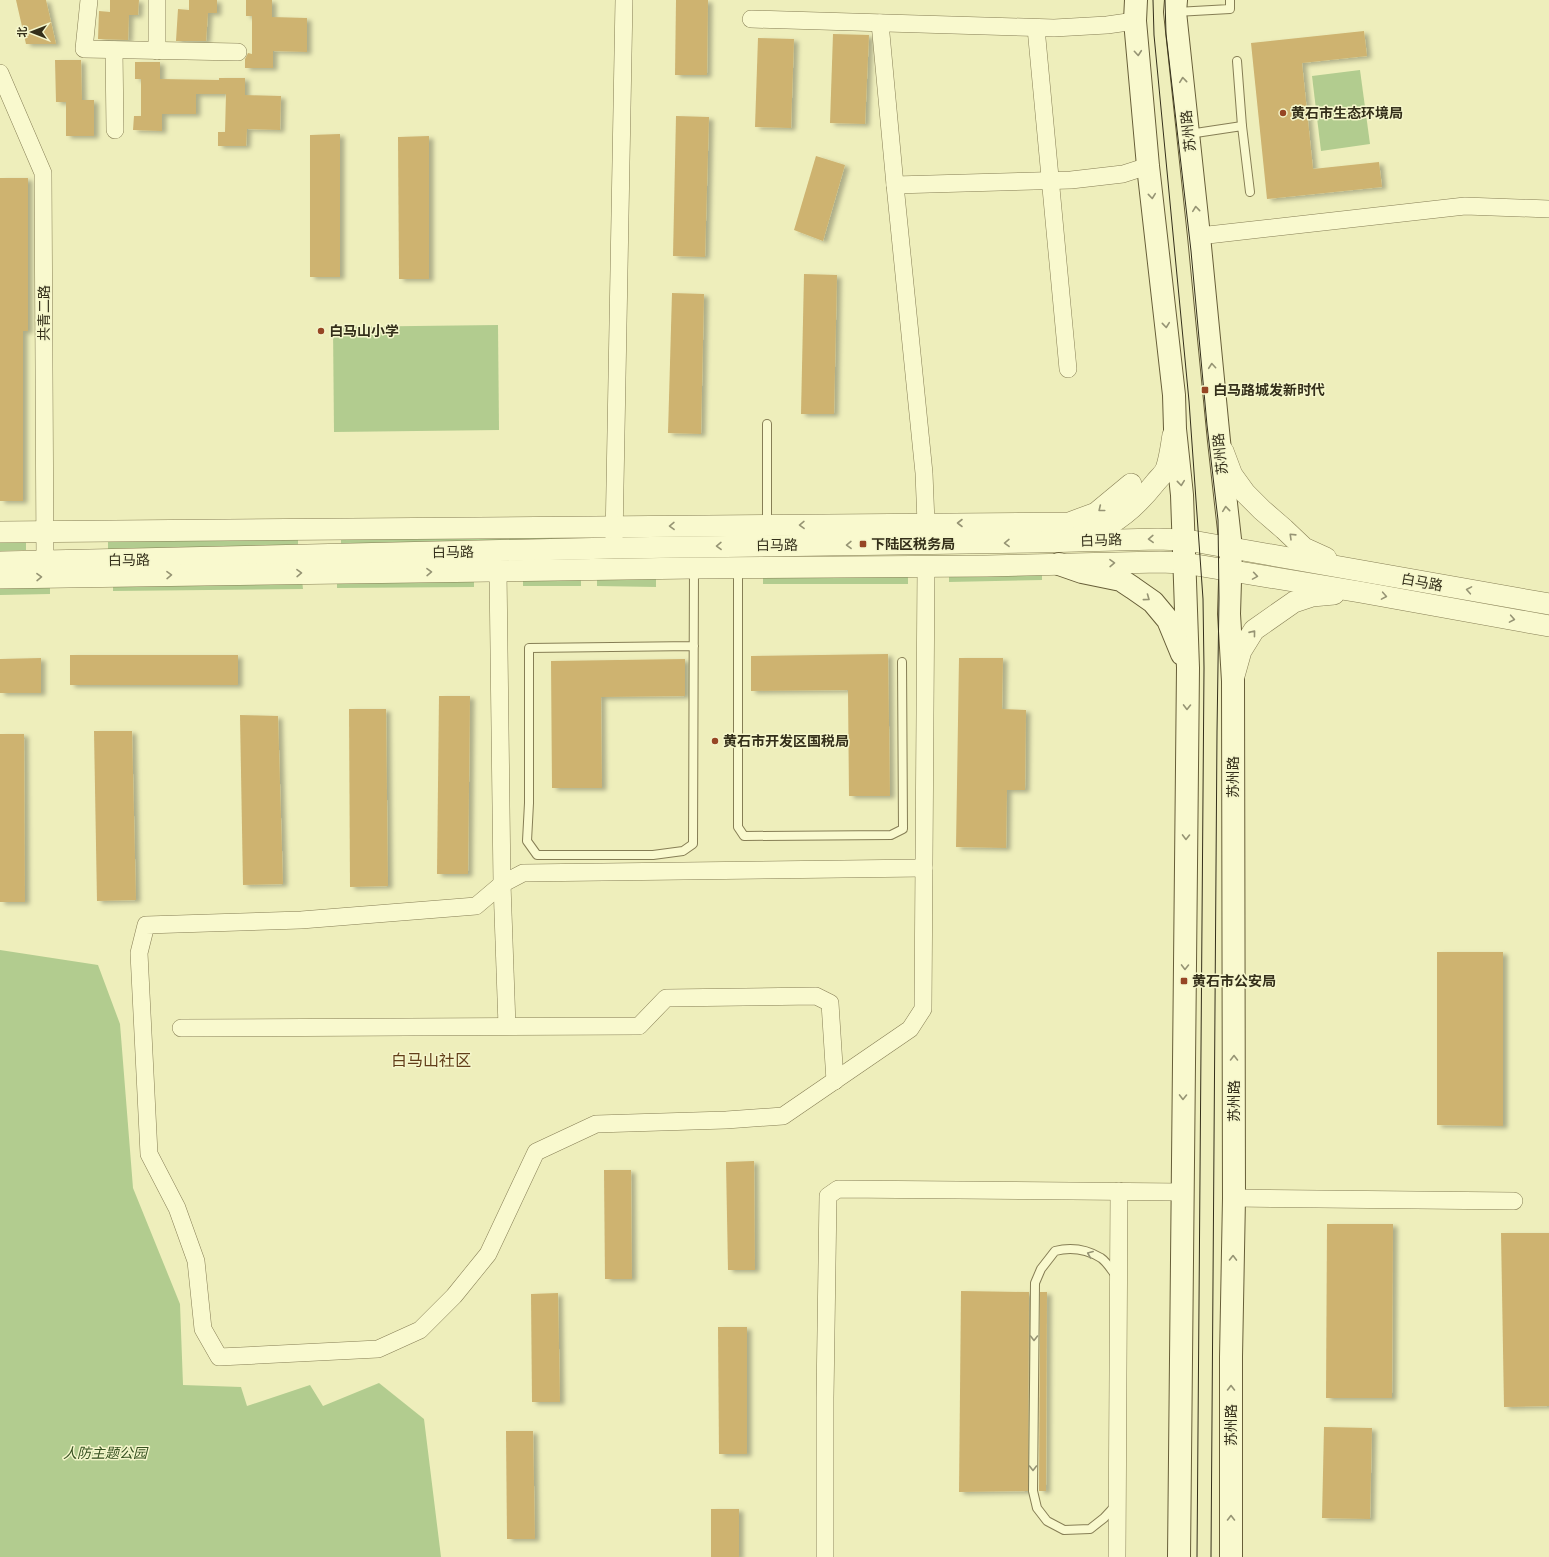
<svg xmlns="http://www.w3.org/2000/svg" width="1549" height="1557" font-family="'Playfair Display','Noto Sans SC',serif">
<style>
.green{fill:#b2cc8f}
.building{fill:#ceb370;filter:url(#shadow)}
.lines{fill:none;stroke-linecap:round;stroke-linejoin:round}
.service-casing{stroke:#867e55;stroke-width:10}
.minor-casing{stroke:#867e55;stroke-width:18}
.tertiary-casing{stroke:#867e55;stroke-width:22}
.secondary-casing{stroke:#675e38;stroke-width:24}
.service{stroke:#f9f9ce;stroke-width:8}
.minor{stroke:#f9f9ce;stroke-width:17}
.tertiary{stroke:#f9f9ce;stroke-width:21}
.secondary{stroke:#f9f9ce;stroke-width:22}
.tram{stroke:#342f1a;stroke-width:1}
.oneway{stroke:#969474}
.poi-dot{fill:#964624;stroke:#f5f6cb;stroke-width:1.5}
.labels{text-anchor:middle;stroke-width:3;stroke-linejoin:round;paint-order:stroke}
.poi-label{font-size:14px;font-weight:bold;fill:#342f1a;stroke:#f5f6cb;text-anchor:start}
.street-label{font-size:14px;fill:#342f1a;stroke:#f5f6cb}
.park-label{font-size:14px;font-style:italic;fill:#365120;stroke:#f5f6cb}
.quarter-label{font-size:16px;fill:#623e19;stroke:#f5f6cb}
</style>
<defs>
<filter id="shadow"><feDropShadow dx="4.5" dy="2.5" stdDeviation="2" flood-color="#0004"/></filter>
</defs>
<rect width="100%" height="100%" fill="#eeb"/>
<g class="green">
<polygon points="1360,70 1370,144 1321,151 1312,76"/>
<polygon points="498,325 499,430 334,432 333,327"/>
<polygon points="575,536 576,544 341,547 341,538"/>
<polygon points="298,537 298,546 108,549 108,540"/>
<polygon points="26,541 26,550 0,551 0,542"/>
<polygon points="1042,571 1042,580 949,582 949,573"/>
<rect x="763" y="575" width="145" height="9"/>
<polygon points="523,577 581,578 581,586 523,586"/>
<polygon points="597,578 656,578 656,587 597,586"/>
<polygon points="337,579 474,579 474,587 337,588"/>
<polygon points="302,580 303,589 113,591 113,582"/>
<polygon points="50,585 50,594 0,595 0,586"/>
<polygon points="0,950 98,965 120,1024 133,1188 180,1304 183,1385 241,1387 247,1406 310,1385 323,1406 379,1383 424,1419 441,1557 0,1557"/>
</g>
<g class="building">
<polygon points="16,0 46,0 56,44 26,44"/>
<polygon points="110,0 139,0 138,15 129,15 128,40 98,39 99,11 110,12"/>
<polygon points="189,0 217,0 217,13 208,13 206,41 176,41 178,9 189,10"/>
<polygon points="246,0 272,0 272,17 307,18 307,52 273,51 273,68 245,68 245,59 248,53 252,54 252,16 246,16"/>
<polygon points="676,0 708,0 707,75 675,75"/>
<polygon points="1364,31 1367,56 1302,63 1313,169 1379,162 1382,187 1267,199 1251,43"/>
<polygon points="833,34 869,35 865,124 830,123"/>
<polygon points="758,38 794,39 791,128 755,127"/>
<polygon points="55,60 81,60 82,100 94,100 94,136 66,136 66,102 56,102"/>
<polygon points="135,62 160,62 160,79 219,80 219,78 245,78 245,95 281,96 280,130 247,129 246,146 218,146 218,132 225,132 226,94 196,94 196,114 162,114 162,131 133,130 134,116 141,116 141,79 135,79"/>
<polygon points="676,116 709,117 705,257 673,256"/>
<polygon points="340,134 340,277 310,277 310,135"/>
<polygon points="429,136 429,279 399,279 398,137"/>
<polygon points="816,156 845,165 823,241 794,230"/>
<polygon points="0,178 28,178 28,331 23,331 23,501 0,501"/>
<polygon points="804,274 837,275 834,414 801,414"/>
<polygon points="672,293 704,294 701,434 668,433"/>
<polygon points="888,654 890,796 849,796 848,690 751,691 751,656"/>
<rect x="70" y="655" width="168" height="30"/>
<polygon points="41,658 41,693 0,693 0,659"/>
<polygon points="959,658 1003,658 1002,709 1026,710 1025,790 1007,790 1006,848 956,847"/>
<polygon points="685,659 685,696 601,697 602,788 552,788 551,661"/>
<polygon points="439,696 470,696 468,874 437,874"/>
<polygon points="349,709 386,709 388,886 350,887"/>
<polygon points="240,715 278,716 283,884 243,885"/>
<polygon points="94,731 132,731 136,900 97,901"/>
<polygon points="0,734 24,734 25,902 0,902"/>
<polygon points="1437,952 1503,952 1503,1126 1437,1125"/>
<polygon points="754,1161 755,1270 728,1270 726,1162"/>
<polygon points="604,1170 631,1170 632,1279 605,1279"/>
<polygon points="1327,1224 1393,1224 1392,1398 1326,1398"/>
<polygon points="1501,1233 1549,1233 1549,1406 1504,1407"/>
<polygon points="961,1291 1029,1292 1028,1491 959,1492"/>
<polygon points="1040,1292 1047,1292 1046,1491 1039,1491"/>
<polygon points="558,1293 560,1402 532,1402 531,1294"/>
<polygon points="718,1327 747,1327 747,1454 719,1454"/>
<polygon points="1324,1427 1372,1428 1370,1519 1322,1518"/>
<polygon points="506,1431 533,1431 535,1539 507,1539"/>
<rect x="711" y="1509" width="28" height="48"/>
</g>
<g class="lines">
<g class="service-casing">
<g id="service">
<polyline points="1176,12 1230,9 1230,0"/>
<polyline points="1237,61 1242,126"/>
<polyline points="1189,134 1242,126 1250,192"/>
<polyline points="767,424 767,525"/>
<polyline points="738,568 738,827 744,836 891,835 903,829 902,662"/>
<polyline points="694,646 529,648 529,803 527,841 537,855 653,855 683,851 693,844 694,568"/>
<path d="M1116,1505l-12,13 -14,11 -26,1 -17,-9 -10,-13 -4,-17 2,-208 6,-14 14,-18c16,-4 31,-2 46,7 6,4 11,13 16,19"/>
</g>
</g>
<g class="minor-casing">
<g id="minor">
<polyline points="89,0 84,49 238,52"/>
<polyline points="157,0 157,51"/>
<polyline points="751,19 1054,28 1107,25 1135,21"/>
<polyline points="880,23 895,185 924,473 926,523"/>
<polyline points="1036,28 1068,369"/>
<polyline points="114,50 115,130"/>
<polyline points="0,73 43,173 45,562"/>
<polyline points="895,185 1071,180 1123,174 1148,166"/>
<polyline points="1199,236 1465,206 1549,209"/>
<polyline points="614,540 624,0"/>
<polyline points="498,571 502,884 523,873 924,868"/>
<polyline points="502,884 476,906 301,920 146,925 139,953 149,1154 177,1208 196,1261 203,1329 219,1357 378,1349 420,1330 454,1296 488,1254 536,1152 596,1124 726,1120 783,1116 910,1029 923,1009 926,567"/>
<polyline points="502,884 507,1026"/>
<polyline points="181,1028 639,1026 666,998 816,996 830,1003 835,1081"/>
<polyline points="1234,1198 1514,1201"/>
<polyline points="825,1557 825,1398 828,1196 838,1189 1182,1192"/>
<polyline points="1117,1557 1119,1191"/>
</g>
</g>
<g class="tertiary-casing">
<g id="tertiary">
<polyline points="1223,451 1232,475 1245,493 1262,510 1284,529 1304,548 1326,558"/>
<polyline points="0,532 1069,523 1096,513 1131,484"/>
<path d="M1079,536c31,-6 57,-29 76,-53 3,-4 9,-9 11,-14 4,-11 5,-23 7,-34"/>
<polyline points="0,562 614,548 1039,542 1158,539 1182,540 1198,542 1549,604"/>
<polyline points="0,578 694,568 987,566 1160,562 1184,563 1360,592 1549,626"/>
<polyline points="1234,676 1241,651 1254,630 1294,602 1312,596 1334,594"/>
</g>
</g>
<g class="secondary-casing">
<g id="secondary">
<polyline points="1136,0 1135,21 1148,166 1174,395 1175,429 1182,495 1188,668 1179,1557"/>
<polyline points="1176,0 1175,12 1199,236 1219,441 1231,548 1229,614 1233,681 1234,1198 1231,1357 1231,1557"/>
<polyline points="1059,564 1082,572 1121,580 1133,588 1153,602 1168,620 1182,654"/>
</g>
</g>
<use href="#service" class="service"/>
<use href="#minor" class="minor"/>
<use href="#tertiary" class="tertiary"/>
<use href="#secondary" class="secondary"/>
<g class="tram">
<polyline points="1153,0 1154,35 1189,401 1203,599 1204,668 1197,1557"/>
<polyline points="1165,0 1166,34 1191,251 1207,425 1218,520 1219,598 1217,732 1211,1557"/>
</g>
</g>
<defs><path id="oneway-chevron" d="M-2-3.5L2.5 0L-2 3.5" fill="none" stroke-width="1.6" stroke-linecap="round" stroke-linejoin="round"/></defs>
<g class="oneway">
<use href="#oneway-chevron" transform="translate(1138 53) rotate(85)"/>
<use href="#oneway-chevron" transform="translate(1183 80) rotate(-96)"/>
<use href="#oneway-chevron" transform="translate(1152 196) rotate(84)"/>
<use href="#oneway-chevron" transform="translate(1196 209) rotate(-96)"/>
<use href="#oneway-chevron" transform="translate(1166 325) rotate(84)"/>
<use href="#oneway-chevron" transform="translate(1212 366) rotate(-95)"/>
<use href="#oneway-chevron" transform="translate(1181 483) rotate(84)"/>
<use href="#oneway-chevron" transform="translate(1101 509) rotate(141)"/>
<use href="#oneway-chevron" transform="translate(1226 509) rotate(-96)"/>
<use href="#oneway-chevron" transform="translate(960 523) rotate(180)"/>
<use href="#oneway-chevron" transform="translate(802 525) rotate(179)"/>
<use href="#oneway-chevron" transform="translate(672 526) rotate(179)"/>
<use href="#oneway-chevron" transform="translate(1292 536) rotate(-136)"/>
<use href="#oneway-chevron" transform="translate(1151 539) rotate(178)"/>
<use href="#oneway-chevron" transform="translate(1007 543) rotate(179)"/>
<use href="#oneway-chevron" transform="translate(849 545) rotate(179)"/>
<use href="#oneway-chevron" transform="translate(719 546) rotate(179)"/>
<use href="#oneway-chevron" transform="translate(1112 563) rotate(-1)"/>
<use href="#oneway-chevron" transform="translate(429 572) rotate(-1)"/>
<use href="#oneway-chevron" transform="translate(299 573) rotate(-1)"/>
<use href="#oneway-chevron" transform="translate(169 575) rotate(-1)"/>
<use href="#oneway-chevron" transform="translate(1255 576) rotate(9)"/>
<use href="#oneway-chevron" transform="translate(39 577) rotate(-1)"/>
<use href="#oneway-chevron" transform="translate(1469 590) rotate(-170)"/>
<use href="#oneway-chevron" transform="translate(1384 596) rotate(10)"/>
<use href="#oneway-chevron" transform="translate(1147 598) rotate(36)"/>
<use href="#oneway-chevron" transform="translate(1512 619) rotate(10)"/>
<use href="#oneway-chevron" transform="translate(1253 633) rotate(-51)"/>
<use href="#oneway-chevron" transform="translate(1187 707) rotate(91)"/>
<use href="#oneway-chevron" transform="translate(1186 837) rotate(91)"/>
<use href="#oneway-chevron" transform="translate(1185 967) rotate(91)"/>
<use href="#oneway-chevron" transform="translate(1234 1058) rotate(-90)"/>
<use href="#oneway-chevron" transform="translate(1183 1097) rotate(91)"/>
<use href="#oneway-chevron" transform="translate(1090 1254) rotate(-158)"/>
<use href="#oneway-chevron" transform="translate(1233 1258) rotate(-89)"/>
<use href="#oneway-chevron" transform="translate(1034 1338) rotate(90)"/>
<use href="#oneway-chevron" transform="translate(1231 1388) rotate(-90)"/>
<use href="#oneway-chevron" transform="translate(1033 1468) rotate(90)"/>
<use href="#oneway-chevron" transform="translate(1231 1518) rotate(-90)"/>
</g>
<g class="poi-dot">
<circle cx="1283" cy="113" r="4"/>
<circle cx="321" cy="331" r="4"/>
<rect x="1201" y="386" width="8" height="8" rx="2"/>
<rect x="859" y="540" width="8" height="8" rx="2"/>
<circle cx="715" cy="741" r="4"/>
<rect x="1180" y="977" width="8" height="8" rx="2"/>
</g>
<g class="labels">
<g class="poi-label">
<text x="1291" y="118">黄石市生态环境局</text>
<text x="329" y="336">白马山小学</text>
<text x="1213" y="395">白马路城发新时代</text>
<text x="871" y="549">下陆区税务局</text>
<text x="723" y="746">黄石市开发区国税局</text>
<text x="1192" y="986">黄石市公安局</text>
</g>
<g class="street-label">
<text transform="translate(1188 131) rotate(-96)" y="5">苏州路</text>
<text transform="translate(44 313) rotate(-90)" y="5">共青二路</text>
<text transform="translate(1220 454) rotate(-96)" y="5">苏州路</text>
<text transform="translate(1101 540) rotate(-2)" y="5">白马路</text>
<text transform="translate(777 545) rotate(-1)" y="5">白马路</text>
<text transform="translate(453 552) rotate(-1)" y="5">白马路</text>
<text transform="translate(129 560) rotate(-1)" y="5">白马路</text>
<text transform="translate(1422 582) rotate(10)" y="5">白马路</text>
<text transform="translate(1233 777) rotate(-90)" y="5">苏州路</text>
<text transform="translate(1234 1101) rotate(-90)" y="5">苏州路</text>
<text transform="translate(1231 1425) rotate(-90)" y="5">苏州路</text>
</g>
<g class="park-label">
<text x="105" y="1458">人防主题公园</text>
</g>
<g class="quarter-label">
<text x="431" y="1066">白马山社区</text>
</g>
</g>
<g transform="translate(32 32) rotate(270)" stroke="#f5f6cb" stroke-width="3" paint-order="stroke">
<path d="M0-3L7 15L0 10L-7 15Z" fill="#342f1a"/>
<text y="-6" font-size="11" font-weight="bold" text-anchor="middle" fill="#342f1a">北</text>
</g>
</svg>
